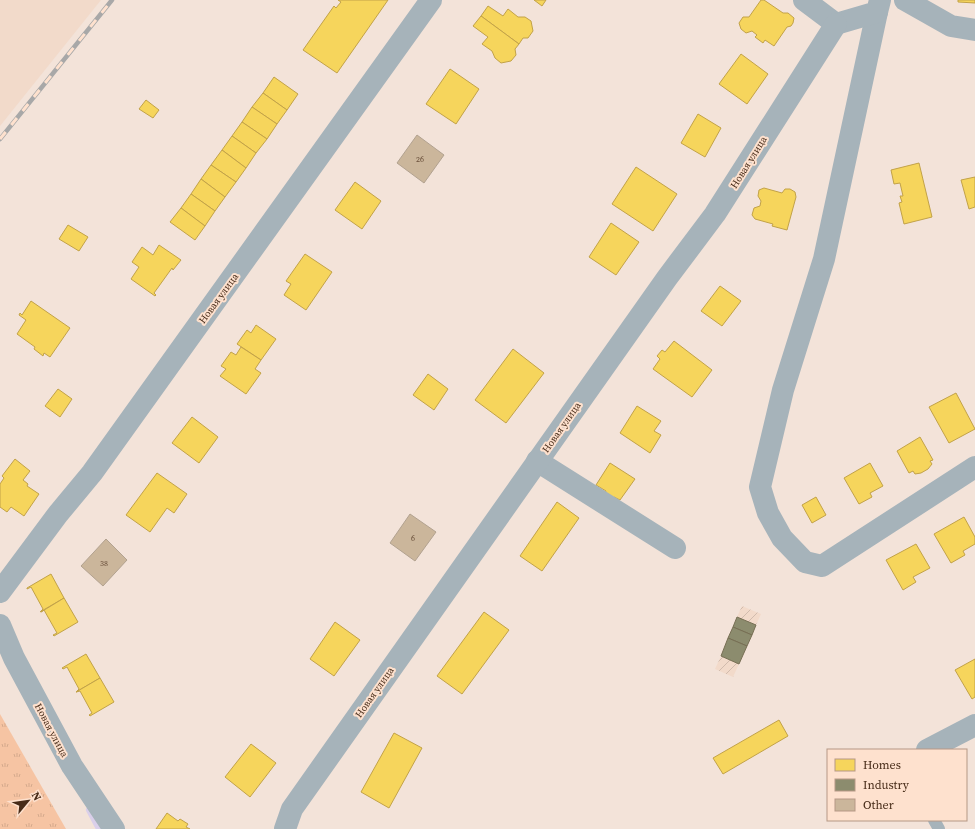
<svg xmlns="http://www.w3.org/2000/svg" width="975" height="829" font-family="'Source Serif 4',serif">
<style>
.built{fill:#f2daca}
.industrial{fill:url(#industrial-furrows)}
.grass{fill:url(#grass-tufts)}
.homes{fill:#f6d55c;stroke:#c2a248}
.industry{fill:#8c8c6e;stroke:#776f54}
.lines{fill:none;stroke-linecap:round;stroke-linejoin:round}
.stream{stroke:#dacfea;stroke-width:6}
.building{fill:#cbb69b;stroke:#b2a290}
.lane{stroke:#a6b3ba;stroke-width:12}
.street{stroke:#a6b3ba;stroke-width:22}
.rail-casing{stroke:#a8a8a8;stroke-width:4.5}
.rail{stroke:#fee1ce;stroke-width:3;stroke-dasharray:9;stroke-linecap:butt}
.labels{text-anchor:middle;stroke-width:4;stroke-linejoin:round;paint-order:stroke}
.number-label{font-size:8px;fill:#684e39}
.street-label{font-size:10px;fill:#472b18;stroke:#fee1ce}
</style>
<defs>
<pattern id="industrial-furrows" width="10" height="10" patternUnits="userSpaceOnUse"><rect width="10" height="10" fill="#f2daca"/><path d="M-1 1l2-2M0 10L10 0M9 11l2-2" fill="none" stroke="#d1bbad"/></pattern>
<pattern id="grass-tufts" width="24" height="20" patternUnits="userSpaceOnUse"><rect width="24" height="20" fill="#f6c4a3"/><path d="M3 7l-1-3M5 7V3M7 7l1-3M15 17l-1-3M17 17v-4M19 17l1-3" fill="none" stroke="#d4a98c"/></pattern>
</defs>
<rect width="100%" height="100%" fill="#f3e3d9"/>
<polygon class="built" points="0,0 101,0 0,126"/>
<g class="industrial">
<polygon points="742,606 761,614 756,625 737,617"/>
<polygon points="721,656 739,664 733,677 715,669"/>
</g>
<polygon class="grass" points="0,714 66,829 0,829"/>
<g class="homes">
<polygon points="338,0 388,0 337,73 303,50 334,6 336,8 341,2"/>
<polygon points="534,0 546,0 542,6"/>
<polygon points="761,0 764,0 783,13 788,13 794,18 793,23 791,26 787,27 774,46 765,40 763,43 755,37 757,35 752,31 746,33 741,29 739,23 743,17 749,17"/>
<polygon points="958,0 975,0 975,3 958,2"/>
<polygon points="488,6 503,16 508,9 518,17 525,17 531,21 533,31 528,38 523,38 519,44 481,16"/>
<polygon points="481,16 519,44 515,49 516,55 511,61 501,63 495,58 492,51 482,44 488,37 473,26"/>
<polygon points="741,54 768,74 747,104 719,84"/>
<polygon points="450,69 479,89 456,124 426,104"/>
<polygon points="274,77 298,94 287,110 263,93"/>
<polygon points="263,93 287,110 277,124 252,107"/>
<polygon points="146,100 159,110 153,118 139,109"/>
<polygon points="252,107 277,124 267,139 242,122"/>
<polygon points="698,114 721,128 705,157 681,143"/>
<polygon points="242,122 267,139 256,153 232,136"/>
<polygon points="232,136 256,153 246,168 222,150"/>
<polygon points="222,150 246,168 236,182 211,165"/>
<polygon points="919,163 932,217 904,224 899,203 902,202 900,196 903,196 900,183 894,184 891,170"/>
<polygon points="211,165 236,182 225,197 201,179"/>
<polygon points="636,167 677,194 653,231 612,204"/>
<polygon points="975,177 975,207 969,209 961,180"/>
<polygon points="201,179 225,197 215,211 191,194"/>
<polygon points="355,182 381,201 362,229 335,210"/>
<polygon points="764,188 782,193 785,189 790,189 795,192 796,197 787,230 772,226 773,224 755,219 752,215 754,208 760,206 761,201 758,196 759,190"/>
<polygon points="191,194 215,211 205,226 181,208"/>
<polygon points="181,208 205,226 195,240 170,222"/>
<polygon points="611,223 639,242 616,275 589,257"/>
<polygon points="68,225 88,237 79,251 59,239"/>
<polygon points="159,245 181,260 173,270 172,268 154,293 156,295 155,296 131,279 139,267 132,262 142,247 153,255"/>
<polygon points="305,254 332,272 306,310 284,295 291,284 286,281"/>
<polygon points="720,286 741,301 722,326 701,311"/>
<polygon points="31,301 70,328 50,357 44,353 43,356 34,349 35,347 17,334 26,320 19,315 20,313 22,315"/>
<polygon points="256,325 276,339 261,360 237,344 247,330 251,333"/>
<polygon points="674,341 712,370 692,397 653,369 660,359 657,356 662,350 665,352"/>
<polygon points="241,347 261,360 255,369 261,373 246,394 220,376 226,369 221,366 231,352 236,355"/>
<polygon points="513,349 544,373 506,423 475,400"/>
<polygon points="428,374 448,389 434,410 413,395"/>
<polygon points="58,389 72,399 60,417 45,406"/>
<polygon points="956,393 975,429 949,443 929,407"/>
<polygon points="637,406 661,421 654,431 661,435 650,453 620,433"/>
<polygon points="192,417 218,437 199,463 172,443"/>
<polygon points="920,437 933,460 930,461 932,464 928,469 921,473 915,474 913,471 909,473 897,451"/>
<polygon points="15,459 30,471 23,480 28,484 27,486 39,494 24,516 11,507 7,512 0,507 0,484 4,478 2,476"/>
<polygon points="610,463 635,479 620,500 614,497 612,500 604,495 606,491 596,485"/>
<polygon points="870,463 883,486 870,493 872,497 859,504 844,478"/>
<polygon points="157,473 187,494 174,513 167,508 150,532 126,515"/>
<polygon points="816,497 826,515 812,523 802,505"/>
<polygon points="557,502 579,518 542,571 520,556"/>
<polygon points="964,517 975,537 975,544 963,551 965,555 951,563 934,534"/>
<polygon points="916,544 930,568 913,577 916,582 903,590 886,560"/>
<polygon points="51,574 64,598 40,612 43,609 31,587 27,589 27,588"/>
<polygon points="64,598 78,622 54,636 53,635 57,633 44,610 41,612"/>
<polygon points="484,612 509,630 462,694 437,676"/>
<polygon points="335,622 360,640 334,676 310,659"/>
<polygon points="86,654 100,678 76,692 79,689 67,667 63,669 62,668"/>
<polygon points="975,659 975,697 972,699 955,670"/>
<polygon points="100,678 114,702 90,716 89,715 92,713 80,691 76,692"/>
<polygon points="779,720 788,736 723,774 713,758"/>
<polygon points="394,733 422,748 389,808 361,792"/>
<polygon points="251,744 276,763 250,797 225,777"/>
<polygon points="167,813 178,821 180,819 188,824 186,827 190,829 156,829"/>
</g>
<g class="industry">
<polygon points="737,617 756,625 752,635 733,627"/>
<polygon points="733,627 752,635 747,646 728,638"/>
<polygon points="728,638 747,646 739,664 721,656"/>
</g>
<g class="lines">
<polyline class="stream" points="89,810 99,829"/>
</g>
<g class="building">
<polygon points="417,135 444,155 424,183 397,163"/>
<polygon points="410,514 436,532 415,561 390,543"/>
<polygon points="106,539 127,560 103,586 81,566"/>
</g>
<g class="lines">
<polyline class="lane" points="934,820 939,829"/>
<g class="street">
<polyline points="804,0 836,24"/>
<polyline points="905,0 951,26 975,30"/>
<polyline points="877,12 824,259 783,390 760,487 768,513 782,538 805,562 822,566 975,467"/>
<polyline points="836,24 877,12 880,0"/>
<polyline points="537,461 675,548"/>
<polyline points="0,592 58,514 92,473 431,0"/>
<polyline points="0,625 14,658 72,766 114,829"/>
<polyline points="927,750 975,725"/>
<polyline points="285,829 292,809 667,278 715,214 836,24"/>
</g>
<g class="rail-casing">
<polyline id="rail" points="0,139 112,0"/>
</g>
<use href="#rail" class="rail"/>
</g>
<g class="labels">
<g class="number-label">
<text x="420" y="162">26</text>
<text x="413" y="541">6</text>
<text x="104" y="566">38</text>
</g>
<g class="street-label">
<text transform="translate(748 162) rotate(-58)" y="4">Новая улица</text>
<text transform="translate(218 298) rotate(-54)" y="4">Новая улица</text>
<text transform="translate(561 427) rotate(-55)" y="4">Новая улица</text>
<text transform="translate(374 692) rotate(-55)" y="4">Новая улица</text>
<text transform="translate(52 730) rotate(62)" y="4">Новая улица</text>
</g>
</g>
<rect x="827" y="749" width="140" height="72" fill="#fee1ce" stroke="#b59885"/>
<rect x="835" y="759" width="20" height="12" fill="#f6d55c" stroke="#b59885"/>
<text x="863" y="769" font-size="12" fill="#472b18">Homes</text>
<rect x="835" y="779" width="20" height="12" fill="#8c8c6e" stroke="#b59885"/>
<text x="863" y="789" font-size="12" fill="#472b18">Industry</text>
<rect x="835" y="799" width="20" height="12" fill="#cbb69b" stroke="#b59885"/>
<text x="863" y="809" font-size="12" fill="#472b18">Other</text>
<g transform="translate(28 801) rotate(61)" stroke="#fee1ce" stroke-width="3" paint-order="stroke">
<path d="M0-3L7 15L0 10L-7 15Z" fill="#472b18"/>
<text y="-6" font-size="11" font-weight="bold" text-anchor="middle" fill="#472b18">N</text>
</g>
</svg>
